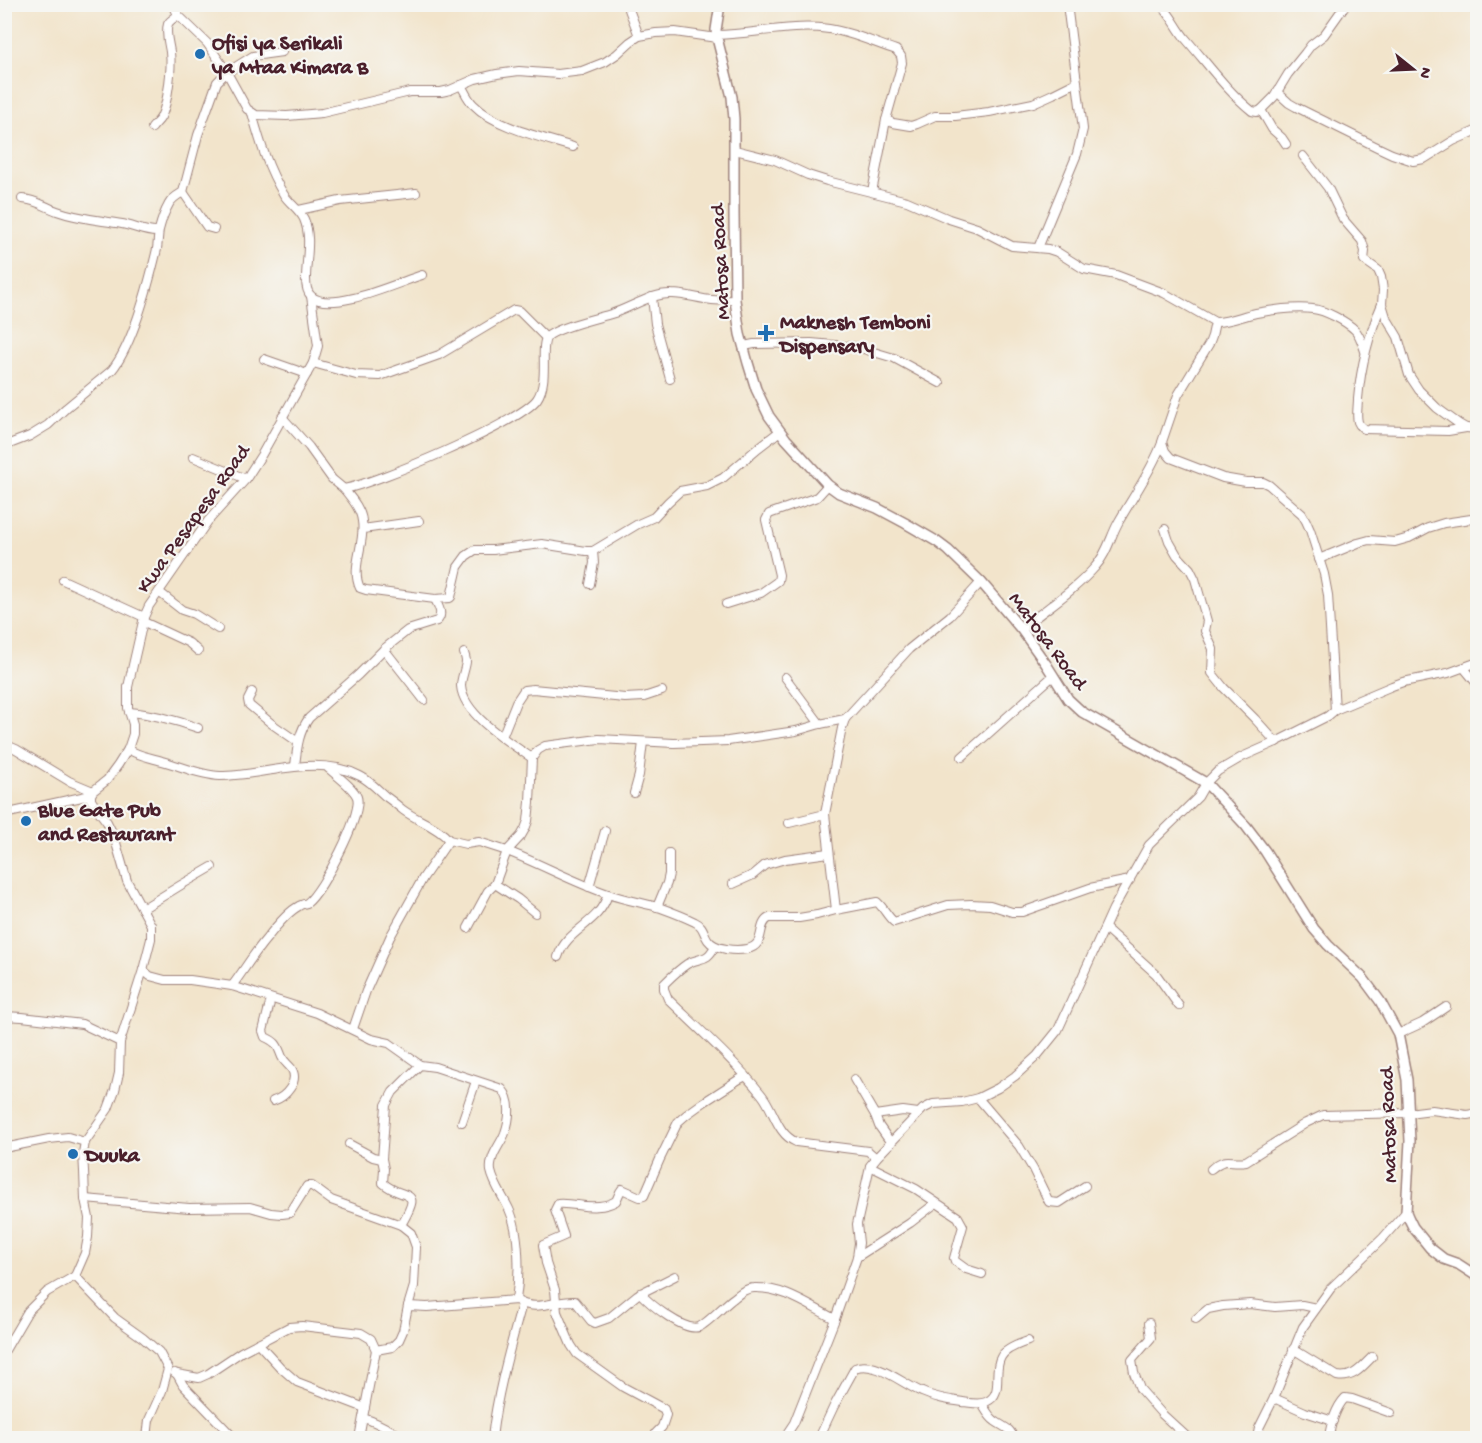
<svg xmlns="http://www.w3.org/2000/svg" width="1482" height="1443" font-family="'Gochi Hand',sans-serif">
<style>
.lines{fill:none;stroke-linecap:round;stroke-linejoin:round}
.minor-casing{stroke:#9e827b;stroke-width:10}
.tertiary-casing{stroke:#9e827b;stroke-width:12}
.minor{stroke:#fff;stroke-width:8}
.tertiary{stroke:#fff;stroke-width:9}
.poi-dot{fill:#1f6fb2;stroke:#f6f6f2;stroke-width:2}
.labels{text-anchor:middle;stroke-width:4.5;stroke-linejoin:round;paint-order:stroke}
.poi-label{font-size:21px;font-weight:bold;fill:#4a1f2b;stroke:#f6f6f2;text-anchor:start}
.street-label{font-size:21px;fill:#4a1f2b;stroke:#f6f6f2}
</style>
<rect width="100%" height="100%" fill="#f6f6f2"/>
<filter id="ink" filterUnits="userSpaceOnUse"><feTurbulence type="fractalNoise" baseFrequency=".0167" numOctaves="2"/><feDisplacementMap in="SourceGraphic" scale="12" xChannelSelector="R" yChannelSelector="G"/><feConvolveMatrix kernelMatrix="1 2 1 2 8 2 1 2 1" color-interpolation-filters="sRGB"/></filter>
<filter id="wash" filterUnits="userSpaceOnUse"><feTurbulence type="fractalNoise" baseFrequency=".008" numOctaves="4" result="noise"/><feDisplacementMap in="SourceGraphic" scale="24" xChannelSelector="R" yChannelSelector="G"/><feGaussianBlur stdDeviation="1.35" result="paint"/><feColorMatrix in="noise" values="0 0 0 0 0 0 0 0 0 0 0 0 0 0 0 0 0 1.4 0 .05"/><feComposite in="paint" operator="in"/></filter>
<g filter="url(#wash)">
<rect width="100%" height="100%" fill="#f2e4cb"/>
</g>
<g filter="url(#ink)">
<g class="lines">
<g class="minor-casing">
<g id="minor">
<polyline points="173,4 178,15 207,43 225,69 247,109 256,115 287,116 322,113 410,92 441,92 450,90 475,79 497,74 519,71 558,74 582,71 605,62 617,54 630,42 639,36 656,33 675,32 717,38"/>
<polyline points="627,4 639,36"/>
<path d="M1160,4c11,10 16,23 25,34 22,25 41,52 67,73l5,1 4,-2 11,19 10,9 4,6"/>
<polyline points="1469,4 1476,12 1478,17"/>
<polyline points="719,7 731,4"/>
<path d="M717,35c37,-1 75,-11 112,-6 23,3 45,14 67,21l5,6 1,7 -16,57 -14,72"/>
<path d="M461,85c4,7 7,15 13,20 21,22 70,33 99,42"/>
<polyline points="1277,92 1289,103 1296,107 1377,147 1392,154 1413,161 1424,159 1453,141 1478,130"/>
<polyline points="1261,110 1274,97 1288,74 1305,53 1311,45 1324,35 1346,4"/>
<path d="M252,113c8,29 16,56 32,82 6,9 15,14 20,24 8,19 2,40 2,60 0,5 1,13 5,17 20,18 88,-14 111,-21"/>
<polyline points="886,120 893,123 911,126 917,124 935,116 955,116 989,112 1033,103 1053,94 1077,82"/>
<path d="M152,128c3,-4 7,-7 9,-11 7,-14 11,-49 9,-65 -1,-8 -5,-19 -2,-28 2,-4 7,-6 10,-9"/>
<polyline points="735,150 775,160 808,175 827,181 907,201 949,219 977,228 1012,246 1048,249 1057,252 1084,269 1116,275 1164,293 1215,322 1212,336 1209,344 1178,395 1162,442 1165,451 1171,458 1223,478 1246,482 1263,482 1269,485 1302,514 1306,521 1310,530 1324,574 1328,595 1335,710"/>
<polyline points="1303,156 1328,188 1343,219 1362,241 1365,251 1364,260 1378,270 1381,277 1383,290 1382,304 1386,317 1398,337 1409,375 1419,390 1437,408 1459,424 1466,428 1478,429"/>
<polyline points="183,192 207,227 214,229"/>
<path d="M22,199c12,0 24,8 35,12 22,8 43,9 65,13 12,2 24,9 36,8"/>
<polyline points="299,210 340,201 416,193"/>
<polyline points="1038,248 1077,154 1083,129 1067,4"/>
<polyline points="652,297 655,324 670,379"/>
<path d="M1382,304c-13,30 -21,61 -24,95 0,7 -2,16 0,23 2,5 3,4 6,7l84,2 18,-3"/>
<path d="M1215,322c15,0 26,-6 41,-9 16,-3 41,-6 57,-4 11,1 33,12 42,21 5,5 7,13 10,21"/>
<polyline points="744,346 754,344 811,343 857,347 894,358 940,383"/>
<polyline points="264,359 307,374"/>
<polyline points="313,363 356,375 380,376 439,355 514,310 519,311 546,338"/>
<path d="M282,417l27,30 23,32 12,10c32,-6 176,-66 193,-90 13,-19 2,-53 10,-62 8,-9 51,-19 64,-23 20,-6 40,-21 61,-20 13,0 27,5 40,6 8,1 16,0 23,0"/>
<path d="M4,446l26,-10 18,-11 18,-17 46,-38c22,-27 37,-87 45,-121 1,-7 1,-13 2,-19 2,-8 6,-19 10,-26 3,-6 9,-9 14,-12l15,-57 19,-53 9,-9 27,-17 29,-4"/>
<polyline points="193,457 246,479"/>
<path d="M344,489c7,9 17,20 18,32 4,22 -12,46 -2,67l6,2 69,9 15,-1 1,-1 7,-30 8,-11 9,-6h18l49,-6 44,7h7l45,-27 16,-7 14,-15 12,-11 27,-5 16,-8 35,-30 22,-17"/>
<polyline points="363,529 419,521"/>
<polyline points="1165,529 1169,541 1177,555 1190,569 1195,579 1207,621 1205,631 1213,649 1212,673 1224,688 1255,719 1276,742"/>
<polyline points="1319,559 1358,543 1369,540 1395,542 1409,538 1428,528 1444,523 1478,518"/>
<polyline points="63,580 144,617"/>
<polyline points="590,584 594,563 593,551"/>
<polyline points="159,592 182,610 194,614 218,629"/>
<polyline points="726,604 761,593 778,581 779,575 766,520 769,514 817,497 828,485"/>
<polyline points="144,622 189,643 198,651"/>
<path d="M1021,629c24,-20 53,-38 74,-62 12,-13 15,-29 23,-44 15,-27 33,-51 44,-80"/>
<polyline points="384,649 424,700"/>
<path d="M464,653c1,3 2,6 2,9 -1,8 -5,16 -5,24 2,29 49,57 71,72"/>
<polyline points="1464,668 1478,685"/>
<polyline points="785,677 820,724"/>
<polyline points="252,692 248,700 249,705 272,724 298,742"/>
<path d="M129,712c25,2 46,8 69,16"/>
<polyline points="502,737 516,702 524,690 533,689 625,698 644,697 662,691"/>
<polyline points="4,744 16,749 69,781 93,791"/>
<path d="M128,749c10,7 22,8 34,12 19,5 38,14 58,15 46,0 96,-23 140,0 10,5 17,13 25,20 6,4 12,9 18,14 15,11 34,16 46,30l-26,38 -33,59 -24,54 -13,38"/>
<polyline points="962,757 1053,676"/>
<path d="M295,766c2,-17 3,-33 14,-48l49,-43 26,-26 24,-19 29,-9c7,-7 1,-15 -2,-22"/>
<polyline points="634,793 639,775 643,742"/>
<polyline points="4,814 91,795"/>
<polyline points="789,823 825,814"/>
<polyline points="449,840 466,844 479,842 507,851 521,836 525,829 528,821 530,802 532,758 538,750 545,746 599,739 674,743 728,741 796,731 820,724 845,719"/>
<polyline points="495,884 518,899 535,913"/>
<polyline points="733,884 753,875 765,865 785,859 829,853"/>
<polyline points="589,887 605,831"/>
<polyline points="657,907 667,883 669,874 669,853"/>
<polyline points="142,909 181,885 212,867"/>
<polyline points="836,910 825,814 842,728 845,719 909,649 950,616 981,582"/>
<path d="M468,928l20,-37 7,-7 12,-33c34,13 66,31 101,43 17,6 36,9 53,14 11,4 24,9 34,14 9,4 8,11 13,18 7,10 28,11 39,9 20,-4 9,-24 22,-31h30l18,-3 19,-5 41,-8c7,6 10,14 17,20l54,-17 23,-1 19,1 22,7h10l68,-24 40,-8"/>
<polyline points="1105,928 1156,974 1179,1006"/>
<path d="M715,946c-9,17 -13,10 -28,18 -9,6 -16,13 -23,20v5l4,10c32,31 66,61 94,96 12,15 15,39 34,47l72,9 8,7"/>
<path d="M558,957c9,-29 41,-32 50,-63"/>
<path d="M143,970l7,6 15,4h25l42,6 85,27 54,26 18,4 31,22 15,2 67,22c10,11 8,30 3,44 -5,13 -16,23 -14,38 3,14 12,25 18,38 11,23 11,66 7,91"/>
<path d="M232,986c12,-16 22,-33 35,-48 7,-9 22,-27 32,-32 1,-1 8,-3 8,-3 15,-11 56,-89 50,-106 -3,-9 -21,-22 -29,-29"/>
<path d="M271,999l-8,32 2,6c13,6 12,8 17,20 2,5 6,7 9,11 9,13 -5,29 -18,33"/>
<polyline points="4,1016 22,1017 82,1024 120,1042"/>
<polyline points="1398,1034 1422,1023 1446,1007"/>
<polyline points="854,1079 875,1115 903,1111 918,1113"/>
<polyline points="978,1098 1019,1146 1033,1169 1049,1202 1059,1203 1085,1186"/>
<polyline points="875,1115 879,1126 891,1143"/>
<polyline points="462,1122 476,1081"/>
<polyline points="349,1144 373,1157 382,1159"/>
<polyline points="4,1148 49,1139 68,1137 85,1142"/>
<polyline points="870,1166 916,1189 958,1217 963,1226 954,1258 955,1261 966,1269 982,1274"/>
<path d="M1211,1169c17,-14 18,-5 35,-8l60,-38 17,-8 85,-2 24,-3 35,5 11,-2"/>
<polyline points="85,1199 189,1208 250,1207 271,1213 282,1214 290,1213 307,1186 312,1186 331,1200 401,1225 411,1233 416,1247 414,1286 408,1306 403,1331 399,1340 392,1347 376,1350 359,1438"/>
<path d="M401,1225c23,-39 4,-23 -18,-42l1,-14 -2,-10 4,-54 7,-13 27,-27"/>
<polyline points="857,1257 910,1223 936,1203"/>
<path d="M640,1293c10,11 44,39 59,34 9,-4 26,-23 35,-29 6,-5 12,-10 20,-10 30,-1 55,18 81,31"/>
<path d="M408,1306l19,1 89,-7c20,13 38,0 59,1l16,20 4,2 14,-5 28,-23 38,-19"/>
<polyline points="1196,1319 1208,1309 1223,1306 1250,1304 1275,1307 1302,1305 1316,1308"/>
<polyline points="1149,1323 1151,1338 1132,1360 1134,1373 1140,1389 1162,1414 1188,1438"/>
<polyline points="258,1343 280,1367 297,1382 365,1408"/>
<path d="M1293,1349l44,27c16,3 24,-8 35,-19"/>
<polyline points="4,1352 28,1311 47,1292 75,1276"/>
<polyline points="175,1373 177,1374 183,1385 234,1438"/>
<polyline points="177,1374 199,1378 208,1374 241,1352 289,1327 302,1326 361,1333 371,1339 376,1350"/>
<polyline points="1274,1398 1305,1412 1333,1421"/>
<path d="M982,1404c4,6 7,13 13,17 8,6 16,7 18,17"/>
<path d="M363,1418c15,4 27,12 41,20"/>
<polyline points="147,1438 149,1420 162,1391 168,1369 159,1352 143,1338 115,1318 75,1276 85,1253 88,1237 89,1218 85,1199 84,1171 83,1153 85,1142 108,1109 115,1090 119,1073 120,1042 143,970 151,939 151,925 127,881 114,836 107,822 95,806 91,800 91,795 93,791 107,780 118,765 128,749 133,734 133,724 128,708 128,687 144,617 149,606 208,521 246,479 262,454 313,363 318,346 311,296"/>
<path d="M492,1438c5,-45 18,-90 30,-134"/>
<polyline points="628,1438 635,1438"/>
<path d="M655,1438l1,-5 6,-6 4,-12 -2,-6 -41,-22 -46,-33 -6,-9 -14,-33 -2,-22 -9,-27 -3,-18 21,-9 -9,-26 3,-6c6,-1 12,1 19,1 13,2 27,3 39,-4l4,-9 2,-3 18,8 4,-1 16,-37 18,-37 8,-7 18,-13 34,-22 8,-4"/>
<polyline points="784,1438 794,1423 835,1319 857,1257 859,1243 857,1224 870,1166 876,1158 923,1109 933,1104 962,1102 978,1098 998,1088 1015,1076 1037,1056 1058,1030 1113,909 1149,845 1198,797 1206,783 1218,771 1242,757 1276,742 1328,716 1335,710 1392,686 1403,682 1448,673 1478,662"/>
<path d="M819,1438l15,-32 21,-38c20,-9 49,17 67,24 13,6 27,8 41,10 7,1 16,3 23,0 19,-8 6,-30 15,-45 4,-8 18,-13 27,-16"/>
<polyline points="1257,1438 1259,1428 1274,1398 1303,1327 1331,1288 1383,1238 1406,1212"/>
<path d="M1329,1438c1,-12 7,-31 16,-40l7,1 39,14"/>
</g>
</g>
<g class="tertiary-casing">
<polyline id="tertiary" points="720,4 716,30 717,38 732,97 734,119 734,213 735,300 740,334 748,363 756,389 769,416 786,439 828,485 839,493 877,508 905,523 936,541 948,550 981,582 1021,629 1046,664 1068,699 1082,712 1206,783 1246,826 1265,851 1314,929 1328,945 1363,978 1380,1001 1398,1034 1407,1080 1410,1141 1406,1212 1409,1219 1413,1227 1430,1248 1444,1259 1458,1264 1478,1277"/>
</g>
<use href="#minor" class="minor"/>
<use href="#tertiary" class="tertiary"/>
</g>
</g>
<g class="poi-dot">
<circle cx="200" cy="54" r="6"/>
<path d="M763 324h6v6h6v6h-6v6h-6v-6h-6v-6h6z"/>
<circle cx="26" cy="821" r="6"/>
<circle cx="73" cy="1154" r="6"/>
</g>
<g class="labels">
<g class="poi-label">
<text x="212" y="49">Ofisi ya Serikali<tspan x="212" dy="24">ya Mtaa Kimara B</tspan></text>
<text x="780" y="328">Maknesh Temboni<tspan x="780" dy="24">Dispensary</tspan></text>
<text x="38" y="816">Blue Gate Pub<tspan x="38" dy="24">and Restaurant</tspan></text>
<text x="85" y="1161">Duuka</text>
</g>
<g class="street-label">
<text transform="translate(719 262) rotate(-93)" y="7">Matosa Road</text>
<text transform="translate(192 518) rotate(-54)" y="7">Kwa Pesapesa Road</text>
<text transform="translate(1049 640) rotate(53)" y="7">Matosa Road</text>
<text transform="translate(1387 1125) rotate(-92)" y="7">Matosa Road</text>
</g>
</g>
<rect width="1482" height="1443" fill="none" stroke="#f6f6f2" stroke-width="24"/>
<g transform="translate(1413 69) rotate(108)" stroke="#f6f6f2" stroke-width="4.5" paint-order="stroke">
<path d="M0-4.5L10 22L0 15L-10 22Z" fill="#4a1f2b"/>
<text y="-9" font-size="16" font-weight="bold" text-anchor="middle" fill="#4a1f2b">N</text>
</g>
</svg>
